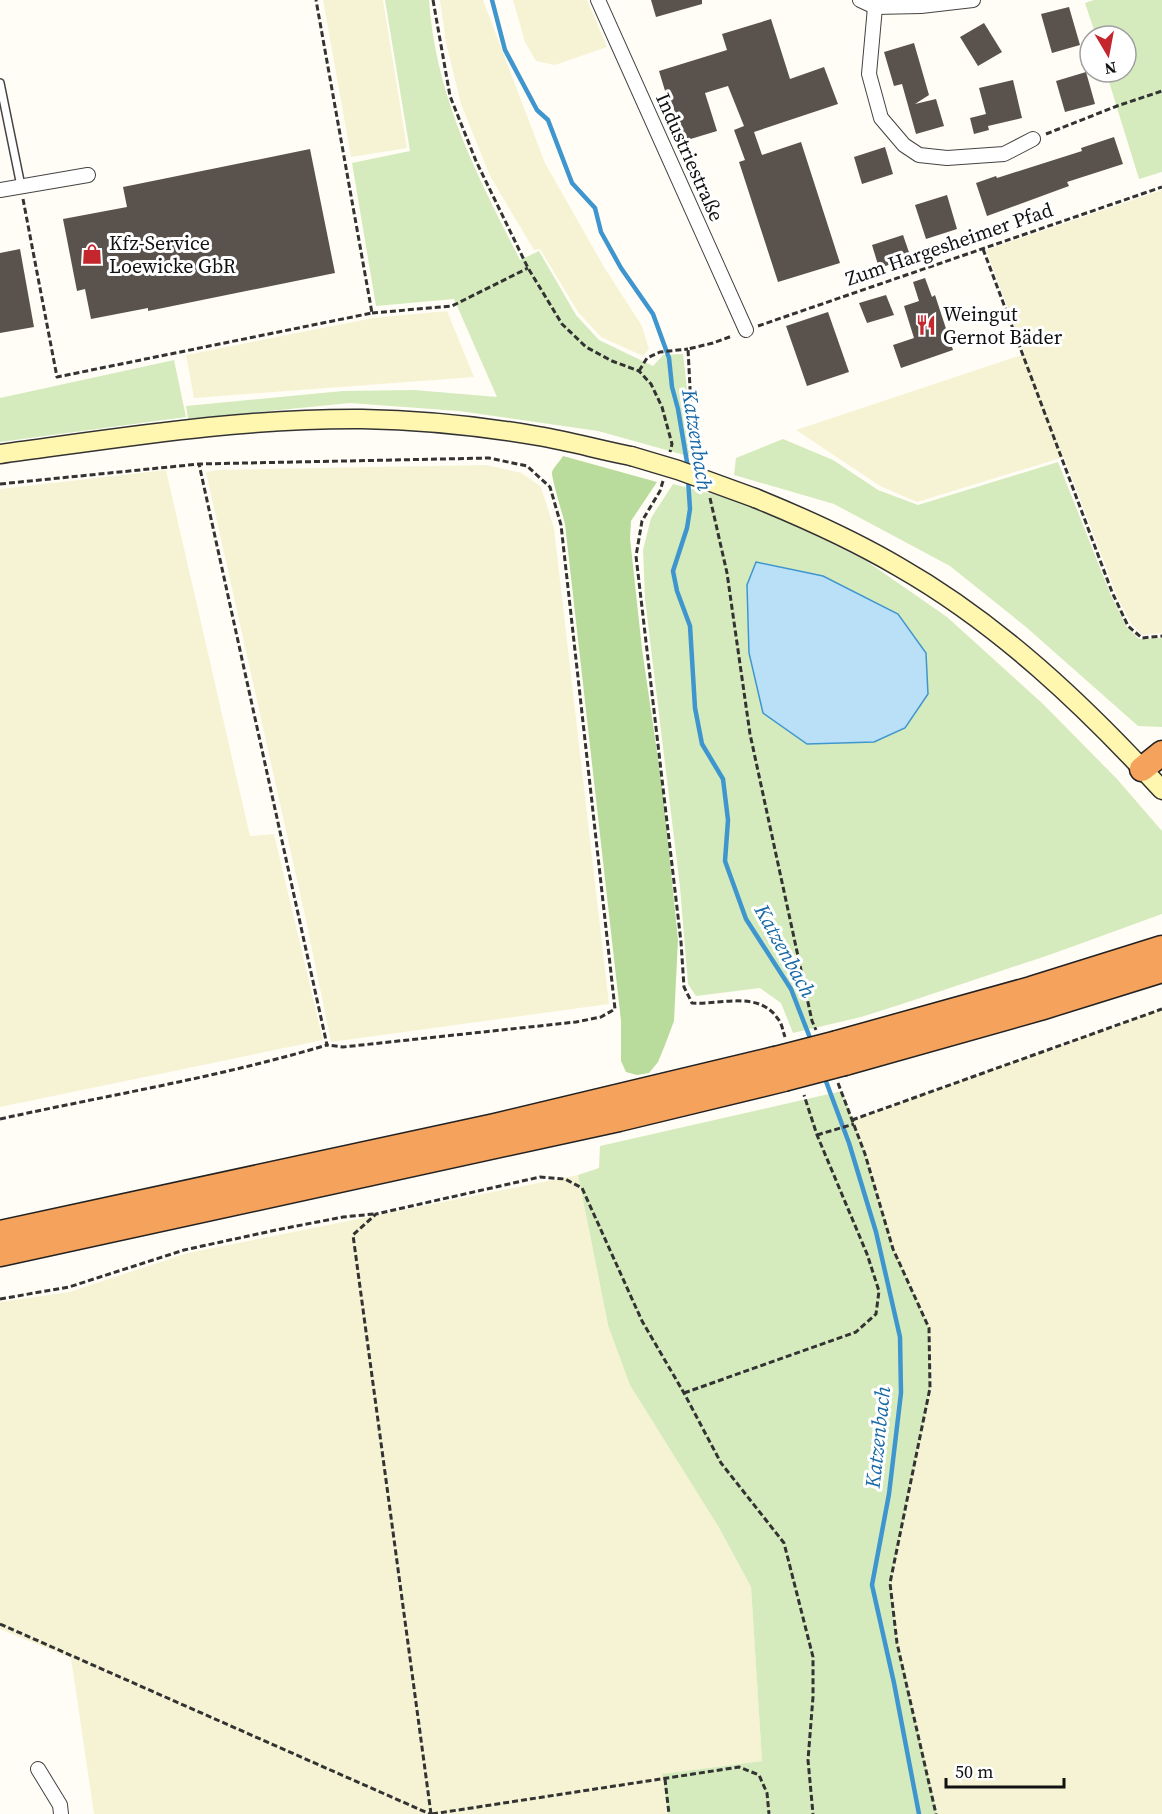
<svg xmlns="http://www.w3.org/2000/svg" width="1162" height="1814" font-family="'Source Serif 4',serif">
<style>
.farmland{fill:#f6f3d4}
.green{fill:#d5ebbd;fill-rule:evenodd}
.forest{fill:#b9dc9c}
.water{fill:#b9e0f7;stroke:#3f96cf;stroke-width:1.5}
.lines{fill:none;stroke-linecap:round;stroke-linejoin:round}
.stream{stroke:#3f96cf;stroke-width:4.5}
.building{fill:#5a524d}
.lane-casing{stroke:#444;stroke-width:10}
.street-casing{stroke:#444;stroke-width:16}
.secondary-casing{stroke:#333;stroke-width:21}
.highway-casing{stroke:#222;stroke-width:27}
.path{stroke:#333;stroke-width:3;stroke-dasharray:6 3;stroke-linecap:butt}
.lane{stroke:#fff;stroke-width:7}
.street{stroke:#fff;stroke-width:14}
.secondary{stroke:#fff6b0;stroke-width:18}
.highway{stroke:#f5a25d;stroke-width:24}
.secondary-bridge-casing{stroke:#333;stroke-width:21;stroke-linecap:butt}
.highway-bridge-casing{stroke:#222;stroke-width:27;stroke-linecap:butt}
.secondary-bridge{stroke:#fff6b0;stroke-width:18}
.highway-bridge{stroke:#f5a25d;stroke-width:24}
.labels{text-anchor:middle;stroke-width:6;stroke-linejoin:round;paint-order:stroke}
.street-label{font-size:20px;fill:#111;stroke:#fff}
.poi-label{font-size:20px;fill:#111;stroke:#fff;text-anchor:start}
.water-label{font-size:21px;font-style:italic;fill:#1768a6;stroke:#fff}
</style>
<rect width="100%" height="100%" fill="#fffdf5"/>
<g class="farmland">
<polygon points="323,0 383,0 407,148 351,157"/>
<polygon points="440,0 483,0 545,163 604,267 642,326 649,349 643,356 601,337 578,312 540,249 534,250 490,176 461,104 446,43"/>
<polygon points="513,0 587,0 607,47 555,65 536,61 525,42"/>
<polygon points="1162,190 1162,633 1142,635 1131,623 1118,599 1064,457 917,502 880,486 796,430 1025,354 986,250"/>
<polygon points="447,311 474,377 194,398 186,355 373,318"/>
<polygon points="486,465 522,473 541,487 554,528 609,1004 331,1042 307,925 206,472 218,470 316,468"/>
<polygon points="166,470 250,836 274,834 323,1040 0,1107 0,489"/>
<polygon points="1162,1009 1162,1814 937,1814 897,1643 890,1583 930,1388 929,1328 893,1249 865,1154 852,1120"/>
<polygon points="578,1175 608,1325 751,1587 762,1761 663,1774 668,1814 94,1814 71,1658 0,1629 0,1302 69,1292 188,1253"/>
</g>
<g class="green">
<path d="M385,0h44c7,98 48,175 91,260l19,-9 37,64 23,25 54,26 10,-11 20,-1 12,104 -97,-27 -139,-20 -109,-8 -162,16 -2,-13 157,-15 71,-1 83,7 -43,-98 -78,7 -24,-143 58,-12z"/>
<polygon points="1094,0 1162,0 1162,172 1139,179 1106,72 1126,72 1126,36 1096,36 1085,3"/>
<polygon points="174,360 186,417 0,442 0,398"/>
<polygon points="783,439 833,460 878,490 918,505 1058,462 1110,593 1126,626 1139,639 1162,638 1162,727 1138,726 1026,627 950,566 834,504 734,475 736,458"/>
<path d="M673,484l71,18 50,23 71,35 82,57 96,87 74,75 45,52v83l-110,40 -153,51 -38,12 -68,16 -12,-30 -21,-15 -64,8 -8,-12 -8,-97 -35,-288 -2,-49 8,-32zM823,576l75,38 28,39 -162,60 -15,-60 -2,-68z"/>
<polygon points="842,1091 865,1154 893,1249 929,1328 930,1388 890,1583 897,1643 937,1814 668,1814 662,1774 762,1761 751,1587 718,1526 630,1385 608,1325 578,1175 599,1168 600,1146"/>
</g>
<path class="forest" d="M563,456l94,26 -26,39 -1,17 12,111 21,144 15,147 -4,81 -9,24 -7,17 -9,11 -12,2 -11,-3 -5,-11v-40l-56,-497c-2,-8 -14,-48 -13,-52 2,-5 8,-11 11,-16z"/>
<polygon class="water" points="756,562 823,576 898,614 926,653 928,694 905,728 874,742 807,744 763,713 749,653 747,585"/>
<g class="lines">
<g class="stream">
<polyline points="492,0 505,50 537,110 548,120 572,183 595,208 601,232 621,268 653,314 669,358 672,387 678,409 688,468"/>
<polyline points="688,479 690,509 687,528 673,571 677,591 690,626 695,708 702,744 723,779 728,820 725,861 746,919 791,989 812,1043"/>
<polyline points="824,1076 849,1143 876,1232 900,1337 901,1393 889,1494 872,1585 894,1683 919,1814"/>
</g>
</g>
<g class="building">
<polygon points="651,0 702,0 702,4 656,17"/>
<polygon points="1069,7 1080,45 1052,53 1041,14"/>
<polygon points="771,19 790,79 824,67 838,104 754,132 762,155 801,142 840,263 778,282 739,162 745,160 734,130 744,126 728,86 705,93 717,131 684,141 672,103 669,104 659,71 727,50 722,34"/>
<polygon points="984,23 1002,52 978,66 960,37"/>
<polygon points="914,43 929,95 915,104 936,99 944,126 916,134 902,84 894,86 884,52"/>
<polygon points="1086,72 1095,104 1065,112 1056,81"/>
<polygon points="1013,80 1022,118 988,126 989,130 974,134 970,118 986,114 979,88"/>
<polygon points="1114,137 1123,164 1067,182 1069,186 987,216 976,183 996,176 997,178 1082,151 1081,148"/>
<polygon points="885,147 893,174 862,184 854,157"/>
<polygon points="310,149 335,273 148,311 148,308 91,319 85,289 77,291 63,219 127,207 123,187"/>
<polygon points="947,195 957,229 926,239 915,205"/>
<polygon points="903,235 911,258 879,268 872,245"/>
<polygon points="20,249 34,327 0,333 0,253"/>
<polygon points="925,278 932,297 935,295 953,350 901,368 893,345 914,338 904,306 919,301 913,282"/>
<polygon points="886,295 894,315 867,323 859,303"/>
<polygon points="828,312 849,372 807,386 786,326"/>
</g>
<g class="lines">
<g class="lane-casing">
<polyline id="lane" points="0,83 21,186"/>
</g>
<g class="street-casing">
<g id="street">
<polyline points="598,0 746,330"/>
<polyline points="860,0 875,7 921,6 973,0"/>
<polyline points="875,7 869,74 881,118 904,145 919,155 947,158 1004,154 1033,139"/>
<polyline points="0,190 88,175"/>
<polyline points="38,1769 60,1805 61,1814"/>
</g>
</g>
<g class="secondary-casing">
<g id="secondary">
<path d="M0,454c120,-16 240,-36 362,-35 58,1 118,7 176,17 31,5 62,14 93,20"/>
<path d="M755,498c49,20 98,42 144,69 100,57 186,139 263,223"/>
</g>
</g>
<g class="highway-casing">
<g id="highway">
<polyline points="1142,769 1162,753"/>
<polyline points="837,1043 1031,989 1162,948"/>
<polyline points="845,1063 1040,1008 1162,970"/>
<polyline points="0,1233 495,1126 775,1059"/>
<polyline points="0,1254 619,1119 784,1079"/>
</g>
</g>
<g class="path">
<polyline points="433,0 450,96 476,161 528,268 562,324 586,347 612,361 639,371 651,384 662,407 672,444 670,452"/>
<polyline points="1046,134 1117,106 1162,91"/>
<polyline points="23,199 57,377 372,313 316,0"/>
<polyline points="983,249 1112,592 1128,626 1142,638 1162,636"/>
<polyline points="372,313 452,306 528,268"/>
<polyline points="758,326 1162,187"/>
<polyline points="639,371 647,358 660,352 688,349"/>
<polyline points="702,463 691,407 688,349 713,343 732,336"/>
<path d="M663,481l-3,10 -18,30 -6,35 45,386 3,45 8,16c28,2 67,-13 86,16 4,4 5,13 7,18"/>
<polyline points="0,484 199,464 489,458 527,466 550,487 561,525 615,1009 601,1017 576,1022 343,1047 327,1045"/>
<polyline points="710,498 727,573 750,734 812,1021 816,1030"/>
<polyline points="838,1083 865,1154 893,1249 929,1328 930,1388 890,1583 897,1643 936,1814"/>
<path d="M0,1119c109,-24 220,-42 327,-74l-128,-581"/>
<polyline points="852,1120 1162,1009"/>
<polyline points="817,1135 854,1124"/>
<polyline points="0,1299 69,1287 184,1250 276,1230 343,1217 374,1214"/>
<polyline points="684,1393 856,1332 876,1314 879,1291 867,1254 817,1135 804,1095"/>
<polyline points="0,1624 430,1814"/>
<polyline points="665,1779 669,1814"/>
<polyline points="431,1814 353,1235 376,1214 540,1177 565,1179 582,1188 642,1321 684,1393 721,1463 784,1543 813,1657 813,1697 808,1760 813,1814"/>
<polyline points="432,1814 739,1767 759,1775 767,1793 769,1814"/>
</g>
<use href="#lane" class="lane"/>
<use href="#street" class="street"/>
<use href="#secondary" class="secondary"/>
<use href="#highway" class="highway"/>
<g class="secondary-bridge-casing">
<polyline id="secondary-bridge" points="631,456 678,470 755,498"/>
</g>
<g class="highway-bridge-casing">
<g id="highway-bridge">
<polyline points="775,1059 837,1043"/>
<polyline points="784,1079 845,1063"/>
</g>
</g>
<use href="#secondary-bridge" class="secondary-bridge"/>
<use href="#highway-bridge" class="highway-bridge"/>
</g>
<defs>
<g id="shop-bare" transform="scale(1.62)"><path d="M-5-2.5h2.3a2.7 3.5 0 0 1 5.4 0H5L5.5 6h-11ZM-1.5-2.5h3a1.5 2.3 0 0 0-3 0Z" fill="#c4262e" stroke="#fff" stroke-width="2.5" paint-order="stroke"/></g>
<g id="restaurant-bare" transform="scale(1.62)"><path d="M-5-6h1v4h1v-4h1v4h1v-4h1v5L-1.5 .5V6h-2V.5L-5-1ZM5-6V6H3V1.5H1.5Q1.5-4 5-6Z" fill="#c4262e" stroke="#fff" stroke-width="2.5" paint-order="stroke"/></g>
</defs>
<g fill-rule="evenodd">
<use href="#shop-bare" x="92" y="254"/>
<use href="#restaurant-bare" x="926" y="325"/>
</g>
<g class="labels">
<g class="street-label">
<text transform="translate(690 157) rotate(66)" y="7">Industriestraße</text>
<text transform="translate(949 244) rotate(-19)" y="7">Zum Hargesheimer Pfad</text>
</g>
<g class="poi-label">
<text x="109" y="250">Kfz-Service<tspan x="109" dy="23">Loewicke GbR</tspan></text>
<text x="943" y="321">Weingut<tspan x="943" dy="23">Gernot Bäder</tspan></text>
</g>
<g class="water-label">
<text transform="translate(697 440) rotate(81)" y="7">Katzenbach</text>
<text transform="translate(785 951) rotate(61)" y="7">Katzenbach</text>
<text transform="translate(878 1437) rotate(-84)" y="7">Katzenbach</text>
</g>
</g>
<g transform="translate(1108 54) rotate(170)"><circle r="28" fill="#ffffff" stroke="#a0a0a0" stroke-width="1.5"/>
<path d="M0-4.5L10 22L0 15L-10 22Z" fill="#c4262e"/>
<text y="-9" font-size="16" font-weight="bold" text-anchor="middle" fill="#111111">N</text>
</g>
<path d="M946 1778v9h118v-9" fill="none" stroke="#111111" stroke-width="3"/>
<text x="955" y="1778" font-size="18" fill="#111111" stroke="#ffffff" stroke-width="4.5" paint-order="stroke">50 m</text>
</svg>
